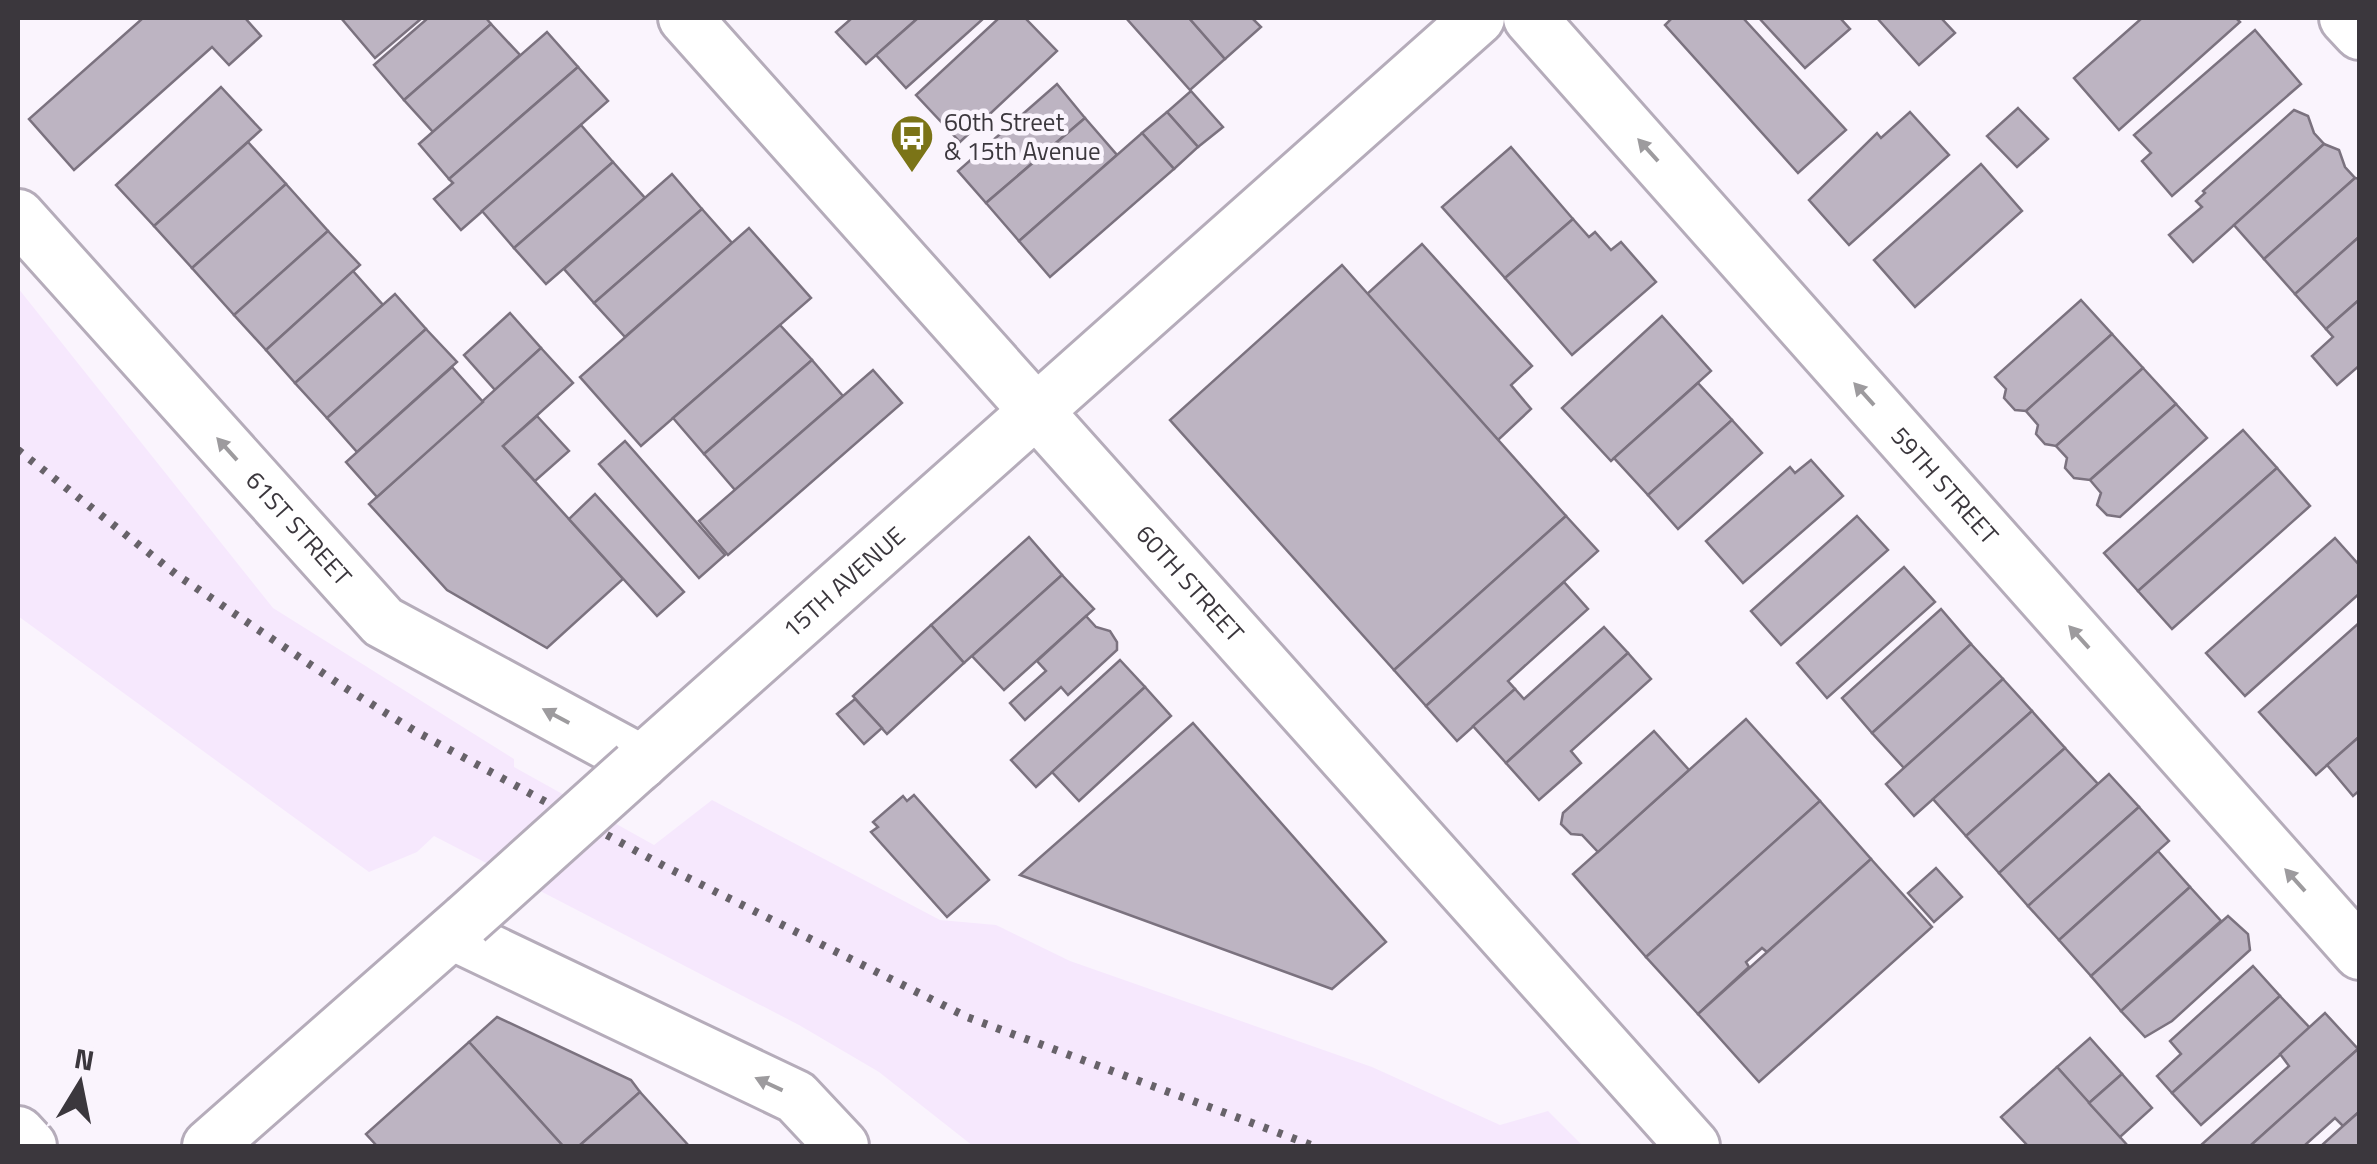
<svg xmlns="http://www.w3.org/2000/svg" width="2377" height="1164" font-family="'Titillium Web',sans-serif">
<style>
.built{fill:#f6e8fd}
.building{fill:#bdb4c2;stroke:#7b727f;stroke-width:2.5}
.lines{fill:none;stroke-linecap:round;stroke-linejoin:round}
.minor-casing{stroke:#b5acba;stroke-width:58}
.minor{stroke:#fff;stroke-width:52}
.rail{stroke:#676269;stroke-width:8;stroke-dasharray:5 10;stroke-linecap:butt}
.minor-bridge-casing{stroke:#b5acba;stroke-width:58;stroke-linecap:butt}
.minor-bridge{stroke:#fff;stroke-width:52}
.oneway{fill:#9d9b9e}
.labels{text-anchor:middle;stroke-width:9;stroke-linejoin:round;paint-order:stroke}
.poi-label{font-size:25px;fill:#3b373d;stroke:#faf4fd;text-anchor:start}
.street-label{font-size:25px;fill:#3b373d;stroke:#faf4fd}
</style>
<rect width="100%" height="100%" fill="#faf4fd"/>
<polygon class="built" points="18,288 273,608 514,759 514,767 654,845 712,800 940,920 996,925 1070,961 1372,1067 1500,1125 1548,1111 1583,1146 973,1146 879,1072 799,1025 434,836 417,852 369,872 18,616"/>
<g class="building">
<polygon points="143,18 245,18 261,36 229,65 212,47 74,170 29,119"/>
<polygon points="341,18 422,18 375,58"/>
<polygon points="428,18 486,18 491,24 404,100 374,65"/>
<polygon points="852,18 918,18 866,64 836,32"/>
<polygon points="918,18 984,18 906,88 876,55"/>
<polygon points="999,18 1025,18 1057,51 960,142 916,95"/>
<polygon points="1126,18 1189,18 1225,59 1190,90"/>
<polygon points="1189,18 1252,18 1261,27 1225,59"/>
<polygon points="1672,18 1743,18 1846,130 1798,173 1665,25"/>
<polygon points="1759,18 1840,18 1850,29 1805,68"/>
<polygon points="1877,18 1941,18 1955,33 1919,65"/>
<polygon points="2142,18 2236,18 2240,22 2119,130 2074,78"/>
<polygon points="491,24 520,55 433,132 404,100"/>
<polygon points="2255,30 2301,84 2172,196 2142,161 2151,153 2134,135"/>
<polygon points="547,32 578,67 449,179 419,144"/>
<polygon points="578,67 608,101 461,230 434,199 453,183 449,179"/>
<polygon points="1057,84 1085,118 986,203 958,171"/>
<polygon points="221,87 261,130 154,226 116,185"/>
<polygon points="1191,91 1223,127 1198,147 1167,112"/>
<polygon points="2018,108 2048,139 2017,167 1987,136"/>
<polygon points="2294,110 2308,116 2314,133 2324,144 2193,262 2169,235 2202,207 2196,201 2205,193 2203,191"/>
<polygon points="1167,112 1198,147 1174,169 1142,133"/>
<polygon points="1910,112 1949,155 1849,245 1809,200 1877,133 1881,138"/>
<polygon points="1085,118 1117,155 1019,241 986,203"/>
<polygon points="581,125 613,162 514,248 482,211"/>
<polygon points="1142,133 1174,169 1050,277 1019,241"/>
<polygon points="248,142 286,184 192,268 154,226"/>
<polygon points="2324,144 2339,150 2345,167 2355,178 2264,259 2234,225"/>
<polygon points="1511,147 1573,219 1505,278 1442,207"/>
<polygon points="613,162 645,198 546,284 514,248"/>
<polygon points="1981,164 2022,211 1915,307 1874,260"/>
<polygon points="672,174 702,209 594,303 564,269"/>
<polygon points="2355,178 2360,179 2360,236 2295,294 2264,259"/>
<polygon points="286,184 328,231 234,315 192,268"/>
<polygon points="702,209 732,243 625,337 594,303"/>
<polygon points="1573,219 1589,237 1595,232 1611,250 1621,242 1656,282 1572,355 1505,278"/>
<polygon points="749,228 811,298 641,446 580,377"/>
<polygon points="328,231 360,265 266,350 234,315"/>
<polygon points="2360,236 2360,299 2326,329 2295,294"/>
<polygon points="1422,244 1532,366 1511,385 1531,409 1498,440 1367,294"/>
<polygon points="1342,265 1566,516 1394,670 1170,420"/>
<polygon points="353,271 383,305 295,383 266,350"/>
<polygon points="395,294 426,329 327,418 295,383"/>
<polygon points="2360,299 2360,365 2337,385 2312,356 2333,337 2326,329"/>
<polygon points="2081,300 2112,334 2026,411 2015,410 2004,398 2006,389 1995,377"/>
<polygon points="510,313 541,348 495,390 464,355"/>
<polygon points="1662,316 1711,371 1611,461 1562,408"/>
<polygon points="780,325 812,360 704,454 673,418"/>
<polygon points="426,329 457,362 357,452 327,418"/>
<polygon points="2112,334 2143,368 2056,446 2045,444 2036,434 2038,425 2026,411"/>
<polygon points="541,348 573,383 503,446 623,579 547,648 447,590 369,504"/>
<polygon points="812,360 843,396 735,490 704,454"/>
<polygon points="452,367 483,402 377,497 346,462"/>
<polygon points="2143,368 2176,404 2090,480 2074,478 2065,468 2067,458 2056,446"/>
<polygon points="873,370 902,403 728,555 699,521"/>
<polygon points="1698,383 1732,420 1648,495 1614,458"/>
<polygon points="2176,404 2207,438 2120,517 2107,515 2097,505 2101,493 2090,480"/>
<polygon points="537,416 569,451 535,481 503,446"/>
<polygon points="1732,420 1762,453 1678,529 1648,495"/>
<polygon points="2243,430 2277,468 2138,591 2104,553"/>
<polygon points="625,441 725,555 699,578 599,464"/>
<polygon points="1811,460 1843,496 1743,583 1706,541 1790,467 1795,473"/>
<polygon points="2277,468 2310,506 2172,629 2138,591"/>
<polygon points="595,494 684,592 657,616 569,519"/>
<polygon points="1566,516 1598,551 1426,706 1394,670"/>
<polygon points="1857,516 1888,550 1781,645 1751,611"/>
<polygon points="1029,537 1062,575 964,663 931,625"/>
<polygon points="2335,538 2360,566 2360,593 2245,696 2206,653"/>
<polygon points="1904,567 1935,602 1827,698 1797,663"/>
<polygon points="1062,575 1094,609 1004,690 972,656"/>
<polygon points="1564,582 1588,609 1508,681 1515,689 1457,741 1426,706"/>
<polygon points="1941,609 1971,644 1872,733 1842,698"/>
<polygon points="1086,616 1096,627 1110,631 1117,642 1117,650 1068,695 1061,687 1025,720 1010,703 1046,671 1037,661"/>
<polygon points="2360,622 2360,736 2316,775 2259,712"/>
<polygon points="931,625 964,663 887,734 853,696"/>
<polygon points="1604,627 1628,653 1506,763 1473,726 1515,689 1524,699"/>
<polygon points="1971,644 2003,679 1904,768 1872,733"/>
<polygon points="1628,653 1651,679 1571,751 1581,763 1539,800 1506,763"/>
<polygon points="1120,660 1145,687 1036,787 1011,760"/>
<polygon points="2003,679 2032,711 1914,816 1886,784"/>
<polygon points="1145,687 1171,716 1079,801 1052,772"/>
<polygon points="855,699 882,728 864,744 837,714"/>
<polygon points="2032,711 2065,748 1966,836 1933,799"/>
<polygon points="1746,719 1820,801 1646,957 1573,874"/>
<polygon points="1193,723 1386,942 1332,989 1020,875"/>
<polygon points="1654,731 1689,770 1598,852 1582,835 1571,834 1561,824 1563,813"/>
<polygon points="2360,736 2360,790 2353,796 2327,765"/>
<polygon points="2065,748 2098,784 1999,873 1966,836"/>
<polygon points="2109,774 2139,807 2028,906 1999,873"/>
<polygon points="914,795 989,880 947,917 871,832 878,827 873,822 903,796 907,801"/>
<polygon points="1820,801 1871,859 1767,952 1762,948 1746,962 1749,967 1698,1014 1646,957"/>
<polygon points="2139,807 2169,841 2059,940 2028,906"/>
<polygon points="2158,851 2190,887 2091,976 2059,940"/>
<polygon points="1871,859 1932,927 1759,1082 1698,1014"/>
<polygon points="1936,868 1962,897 1934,922 1908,893"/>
<polygon points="2190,887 2221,921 2121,1011 2091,976"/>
<polygon points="2228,916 2248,934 2250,950 2172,1021 2145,1037 2121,1011"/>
<polygon points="2253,966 2280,996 2172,1093 2157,1076 2181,1054 2170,1041"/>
<polygon points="2280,996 2310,1028 2201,1125 2172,1093"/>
<polygon points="2325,1013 2358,1049 2250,1146 2200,1146 2289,1066 2280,1054"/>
<polygon points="497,1017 631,1080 640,1092 579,1146 563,1146 469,1042"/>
<polygon points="2090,1038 2122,1074 2089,1103 2057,1067"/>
<polygon points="469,1042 563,1146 377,1146 366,1134"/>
<polygon points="2358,1049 2360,1111 2343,1126 2335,1118 2304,1146 2250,1146"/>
<polygon points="2057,1067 2120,1137 2128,1146 2028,1146 2001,1117"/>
<polygon points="2122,1074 2152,1108 2120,1137 2089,1103"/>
<polygon points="640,1092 689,1146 579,1146"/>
<polygon points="2360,1111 2360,1146 2321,1146 2343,1126"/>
</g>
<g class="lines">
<g class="minor-casing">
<g id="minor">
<path id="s1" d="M685,18l1008,1128"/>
<path id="s2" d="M1530,18l830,935"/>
<polyline points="2346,18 2360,33"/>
<path id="s3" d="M18,216l365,406 259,140"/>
<path id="s4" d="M636,767l842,-749"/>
<polyline points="452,933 796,1097 842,1146"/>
<polyline points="18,1133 30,1146"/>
<polyline points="209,1146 466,920"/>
</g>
</g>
<use href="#minor" class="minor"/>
<polyline class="rail" points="18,450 177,575 339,684 415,731 664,866 967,1017 1314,1146"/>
<g class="minor-bridge-casing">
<polyline id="minor-bridge" points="466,920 636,767"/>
</g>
<use href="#minor-bridge" class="minor-bridge"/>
</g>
<defs><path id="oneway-solid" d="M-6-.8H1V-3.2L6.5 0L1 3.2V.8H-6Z" transform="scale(2.5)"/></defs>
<g class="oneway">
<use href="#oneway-solid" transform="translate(1648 150) rotate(-132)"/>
<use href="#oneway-solid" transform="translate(1864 394) rotate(-132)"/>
<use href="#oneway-solid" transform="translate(227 449) rotate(-132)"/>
<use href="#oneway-solid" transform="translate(2079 637) rotate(-132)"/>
<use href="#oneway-solid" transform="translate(556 716) rotate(-152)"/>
<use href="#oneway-solid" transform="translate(2295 880) rotate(-132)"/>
<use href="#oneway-solid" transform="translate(769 1084) rotate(-155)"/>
</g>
<defs>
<g id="bus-pin" transform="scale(2.25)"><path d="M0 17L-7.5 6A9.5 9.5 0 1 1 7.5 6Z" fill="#7b7417" stroke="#faf4fd"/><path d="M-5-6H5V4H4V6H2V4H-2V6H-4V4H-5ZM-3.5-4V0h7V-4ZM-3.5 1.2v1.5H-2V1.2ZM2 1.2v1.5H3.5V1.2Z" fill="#fff"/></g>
</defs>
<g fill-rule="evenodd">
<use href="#bus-pin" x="912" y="136"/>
</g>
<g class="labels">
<g class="poi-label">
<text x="944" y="131">60th Street<tspan x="944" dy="29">&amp; 15th Avenue</tspan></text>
</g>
<g class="street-label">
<text dy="9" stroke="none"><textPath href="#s2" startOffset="625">59TH STREET</textPath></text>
<text dy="9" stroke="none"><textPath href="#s3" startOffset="420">61ST STREET</textPath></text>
<text dy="9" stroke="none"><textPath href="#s4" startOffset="278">15TH AVENUE</textPath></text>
<text dy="9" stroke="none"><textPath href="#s1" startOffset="758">60TH STREET</textPath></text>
</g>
</g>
<rect width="2377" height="1164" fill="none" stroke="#3b373d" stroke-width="40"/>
<g transform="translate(80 1084) rotate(10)" stroke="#faf4fd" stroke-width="8" paint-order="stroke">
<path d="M0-8L18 38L0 25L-18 38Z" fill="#3b373d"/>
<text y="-15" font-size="28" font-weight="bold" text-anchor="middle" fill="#3b373d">N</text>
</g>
</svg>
